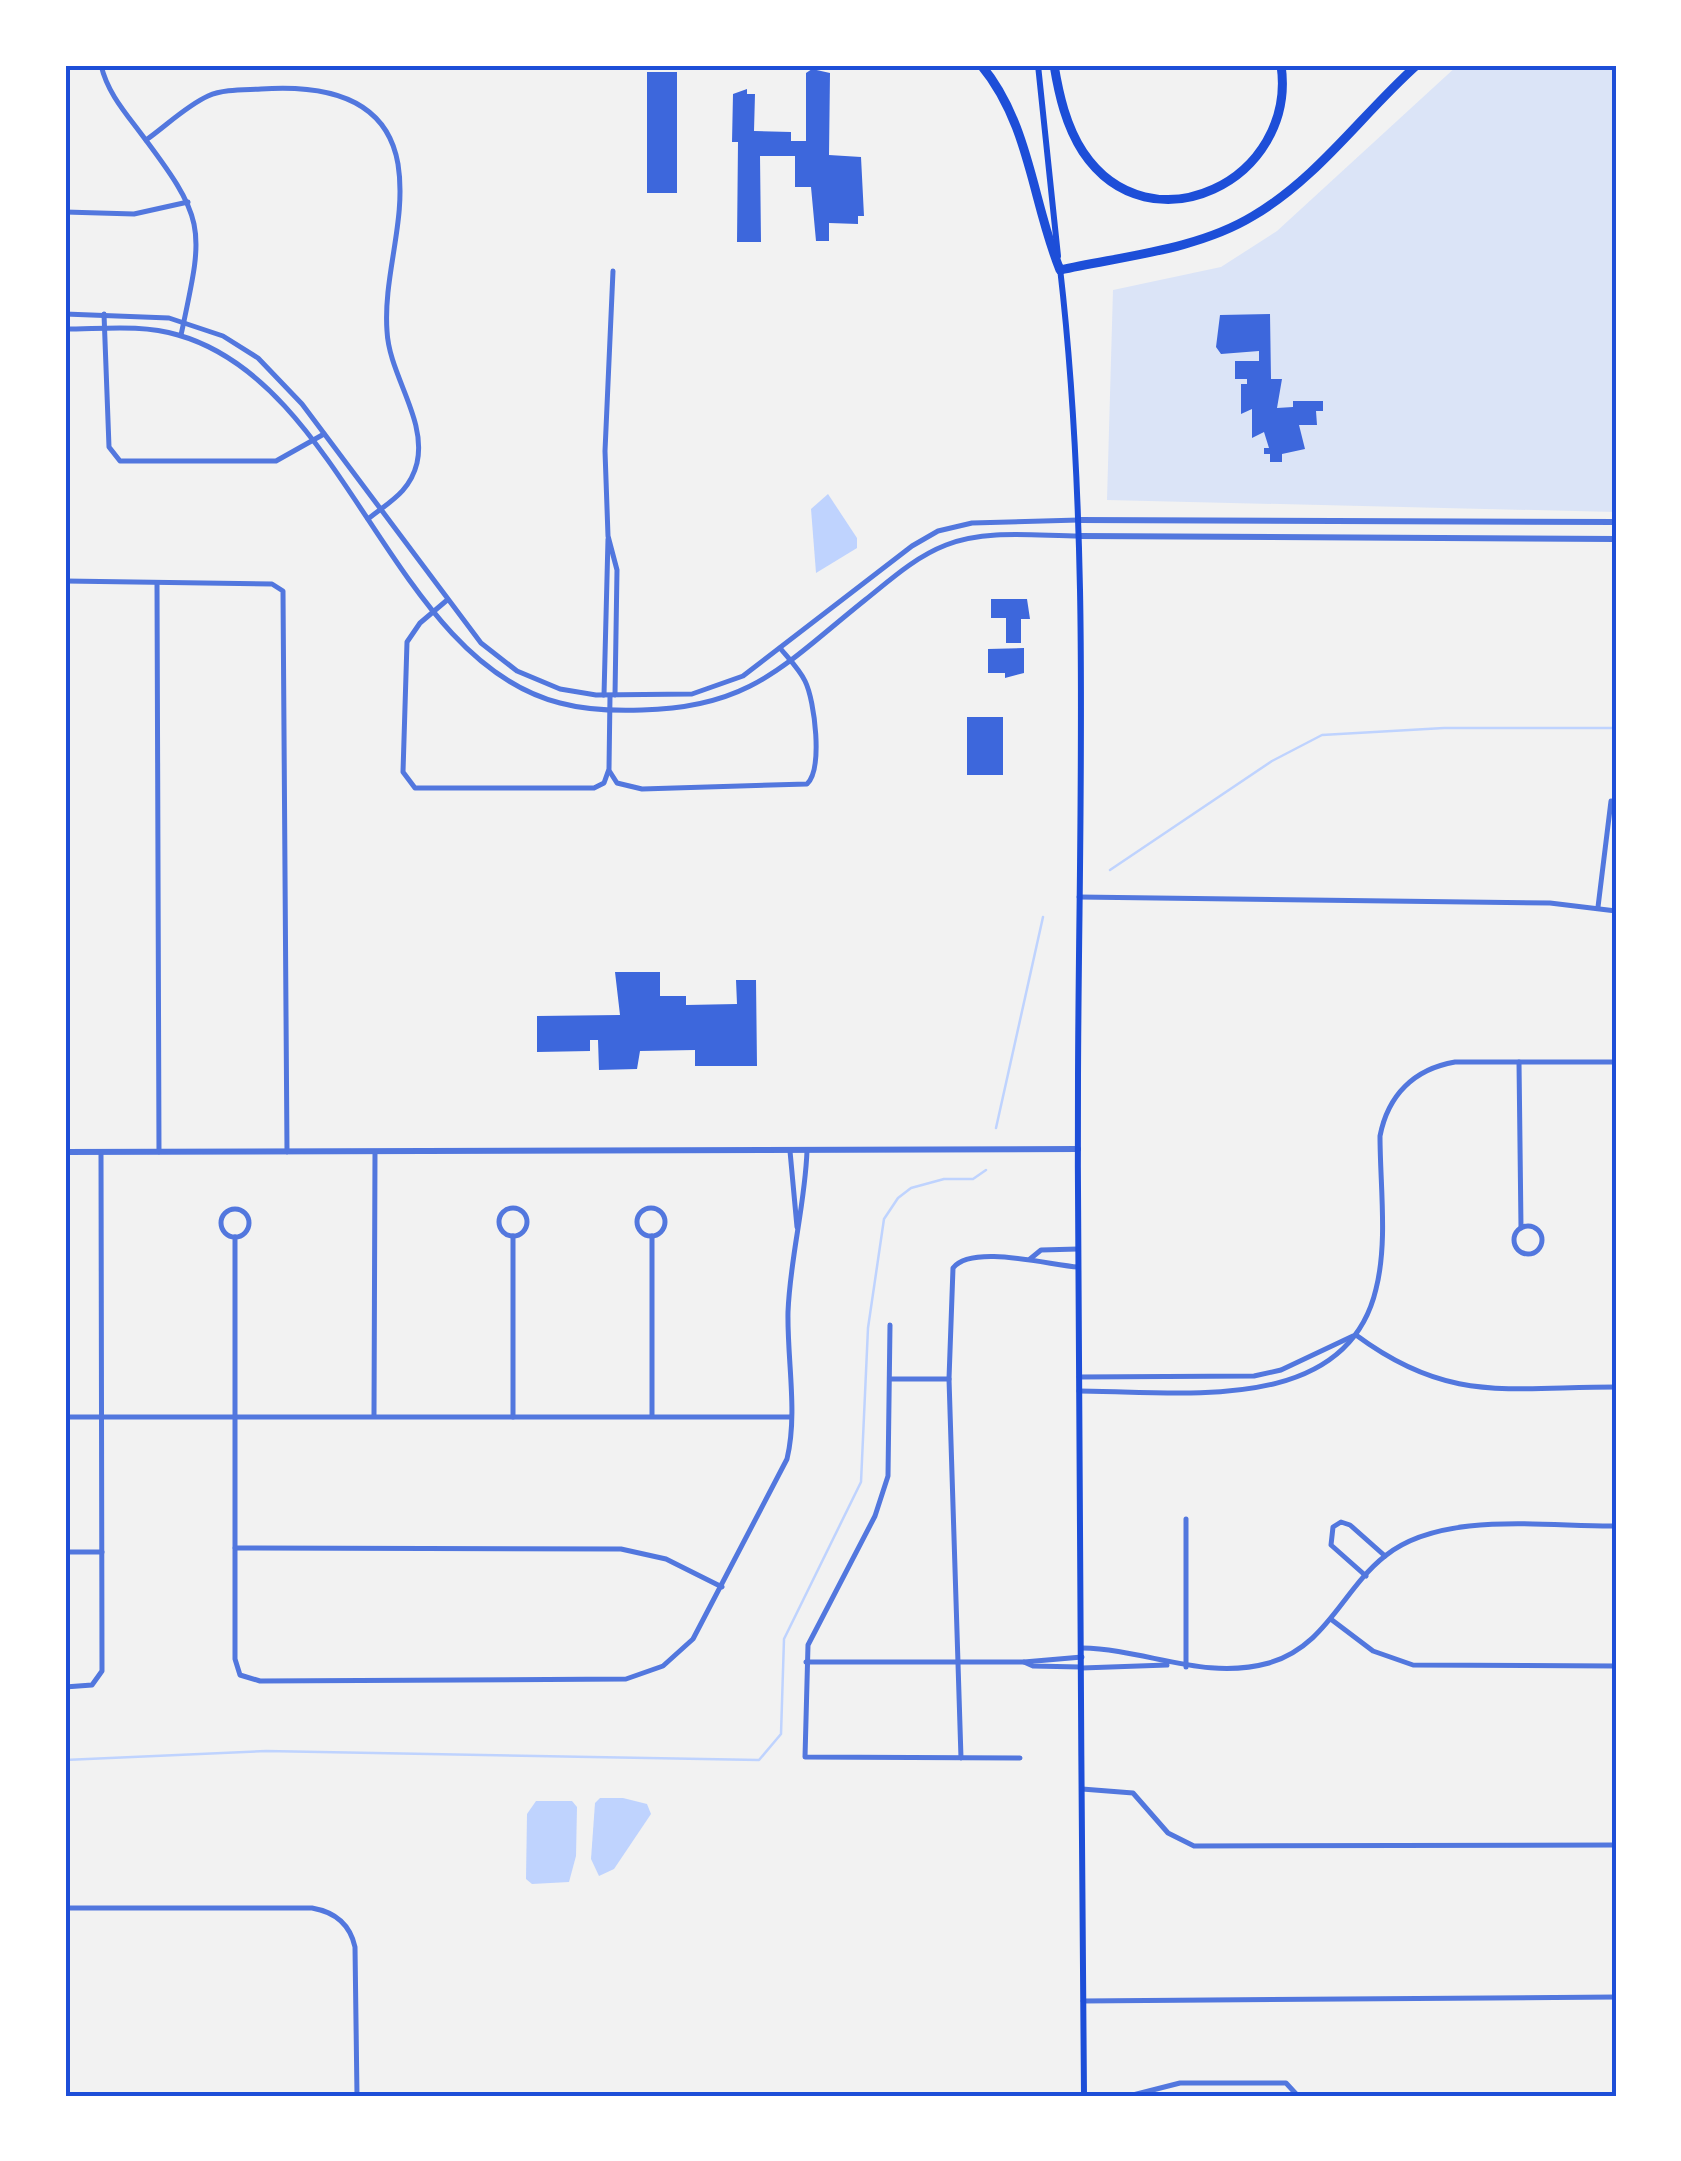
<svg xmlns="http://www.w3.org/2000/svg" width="1681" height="2161" font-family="'Public Sans',sans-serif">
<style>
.green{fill:#dbe4f7}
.water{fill:#bfd3fe}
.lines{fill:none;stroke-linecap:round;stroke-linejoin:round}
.stream{stroke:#bfd3fe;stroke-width:2.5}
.building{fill:#3d67dc}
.minor{stroke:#5277de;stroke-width:5}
.tertiary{stroke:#5277de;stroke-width:6}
.secondary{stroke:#1d4ed8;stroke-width:6}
.motorway{stroke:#1d4ed8;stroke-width:9}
.neatline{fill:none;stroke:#1d4ed8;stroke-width:4}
</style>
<rect width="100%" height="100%" fill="#f2f2f2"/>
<polygon class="green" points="1458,65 1616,65 1616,512 1107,500 1113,290 1221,267 1277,231"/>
<g class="water">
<polygon points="828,494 857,538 857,548 816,573 811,509"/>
<polygon points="623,1798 647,1804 651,1814 614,1869 599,1876 591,1859 595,1803 600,1798"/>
<polygon points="536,1801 572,1801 577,1807 576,1856 569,1882 532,1884 526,1879 527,1814"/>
</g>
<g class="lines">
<g class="stream">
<polyline points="1110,870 1272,761 1322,735 1444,728 1616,728"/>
<polyline points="996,1128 1043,917"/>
<polyline points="65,1760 266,1751 759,1760 781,1734 784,1639 861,1482 868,1328 884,1219 898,1198 911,1188 944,1179 973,1179 986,1170"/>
</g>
</g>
<g class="building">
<polygon points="812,69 830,73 829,155 861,157 864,216 858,216 858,224 829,223 829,241 816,241 811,187 795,187 795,156 760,156 761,242 737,242 738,142 732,142 733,94 747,89 747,94 755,94 754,131 791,132 791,141 806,141 806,73"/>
<rect x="647" y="72" width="30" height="121"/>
<polygon points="1270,314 1271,379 1282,379 1277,408 1293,407 1293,401 1323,401 1323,411 1316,411 1317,425 1299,425 1305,449 1282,454 1282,462 1270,462 1270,454 1264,454 1264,448 1269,448 1264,432 1252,438 1252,409 1241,414 1241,384 1247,384 1247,379 1235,379 1235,361 1259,361 1259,351 1221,354 1216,347 1220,315"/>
<polygon points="991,599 1027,599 1030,619 1021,619 1021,643 1006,643 1006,618 991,618"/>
<polygon points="1024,648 1024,673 1005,678 1005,673 988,673 988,649"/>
<rect x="967" y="717" width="36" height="58"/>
<polygon points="615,972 660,972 660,996 686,996 686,1005 737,1004 736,980 756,980 757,1066 695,1066 695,1050 640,1051 637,1069 599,1070 598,1040 590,1040 590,1051 537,1052 537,1016 620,1015"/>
</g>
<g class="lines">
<g class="minor">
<path d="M101,65c6,26 22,45 38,66 69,91 65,96 42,204"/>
<path d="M146,140c20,-14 40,-34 62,-44 16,-7 36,-6 53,-7 58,-4 125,5 137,75 9,56 -15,111 -11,167 2,44 40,88 30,132 -7,29 -28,39 -49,56"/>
<polyline points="65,212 134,214 188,202"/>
<polyline points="613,271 605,451 608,536 617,570 615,695"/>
<polyline points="65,314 169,318 223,336 258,358 302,404 481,643 517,671 560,689 596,695 692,694 743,676 912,546 938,531 972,523 1079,520"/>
<polyline points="104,314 109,447 120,461 276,461 324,434"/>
<path d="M65,329c37,0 77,-5 113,6 169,48 213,325 382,368 26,7 55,8 82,7 109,-2 143,-46 223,-110 25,-20 50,-43 81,-55 41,-16 90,-9 134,-9"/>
<polyline points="65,581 272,584 283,591 287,1152"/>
<polyline points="157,583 159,1152"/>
<polyline points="446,601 420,623 407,642 403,772 415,788 594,788 604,783 609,769 610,696"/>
<polyline points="604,695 608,539"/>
<path d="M610,772l7,11 25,6 165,-5c16,-15 8,-83 -2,-103 -6,-12 -16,-22 -25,-33"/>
<polyline points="1079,897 1550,903 1616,911"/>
<polyline points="1598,907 1611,801"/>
<polyline points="1519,1062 1521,1228"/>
<polyline points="790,1151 797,1227"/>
<circle cx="513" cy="1222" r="14"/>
<circle cx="651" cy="1222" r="14"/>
<circle cx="235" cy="1223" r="14"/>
<circle cx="1528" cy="1240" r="14"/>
<polyline points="513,1236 513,1417"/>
<polyline points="652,1236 652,1416"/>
<path d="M235,1237v422l5,16 20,6 366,-2 37,-13 30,-27 94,-180c11,-46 0,-99 1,-147 2,-54 17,-107 19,-161"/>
<polyline points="1030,1259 1041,1250 1078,1249"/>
<polyline points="890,1325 888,1476 875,1516 808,1645 805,1757 1020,1758"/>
<path d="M1356,1335c93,69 151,52 260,52"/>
<polyline points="1079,1377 1254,1376 1281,1370 1353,1336"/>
<polyline points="890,1379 949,1379"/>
<path d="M1079,1391c99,0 267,26 297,-102 12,-47 4,-104 4,-153 8,-41 34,-67 75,-74h161"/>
<polyline points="374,1416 375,1152"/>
<polyline points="65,1417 790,1417"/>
<polyline points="1186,1519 1186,1667"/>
<polyline points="235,1548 621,1549 666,1559 722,1587"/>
<polyline points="65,1552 102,1552"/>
<polyline points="1366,1576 1331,1545 1333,1527 1341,1522 1350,1525 1385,1556"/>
<polyline points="1332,1620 1373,1651 1413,1665 1616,1666"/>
<path d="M1082,1648c64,1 122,33 187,15 58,-17 73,-73 116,-107 57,-46 162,-29 231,-30"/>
<polyline points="806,1662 1024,1662 1082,1657"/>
<polyline points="1024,1662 1033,1666 1080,1667"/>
<polyline points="1082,1668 1167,1665"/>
<polyline points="65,1687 92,1685 102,1671 101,1152"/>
<path d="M961,1758l-12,-379 4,-111c19,-24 96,-3 125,-1"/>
<polyline points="1082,1789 1133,1793 1168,1833 1194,1846 1616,1845"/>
<path d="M65,1908h247c23,4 38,16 43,39l2,149"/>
<polyline points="1083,2001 1616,1997"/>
<polyline points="1129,2096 1180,2083 1286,2083 1298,2096"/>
</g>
<g class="tertiary">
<polyline points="1079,520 1616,522"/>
<polyline points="1080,536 1616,539"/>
<polyline points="65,1152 1078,1149"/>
</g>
<g class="secondary">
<polyline points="1038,65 1058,256"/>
<path d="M1060,268c31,268 19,539 18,808 -1,340 4,680 6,1020"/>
</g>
<g class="motorway">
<path d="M981,65c49,59 51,136 79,205 63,-14 137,-20 193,-54 65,-38 109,-102 164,-151"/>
<path d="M1054,65c5,30 12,61 29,87 67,100 215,28 198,-87"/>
</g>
</g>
<rect width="1681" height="2161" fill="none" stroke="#ffffff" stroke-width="135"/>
<rect x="68" y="68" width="1546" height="2026" class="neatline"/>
</svg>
